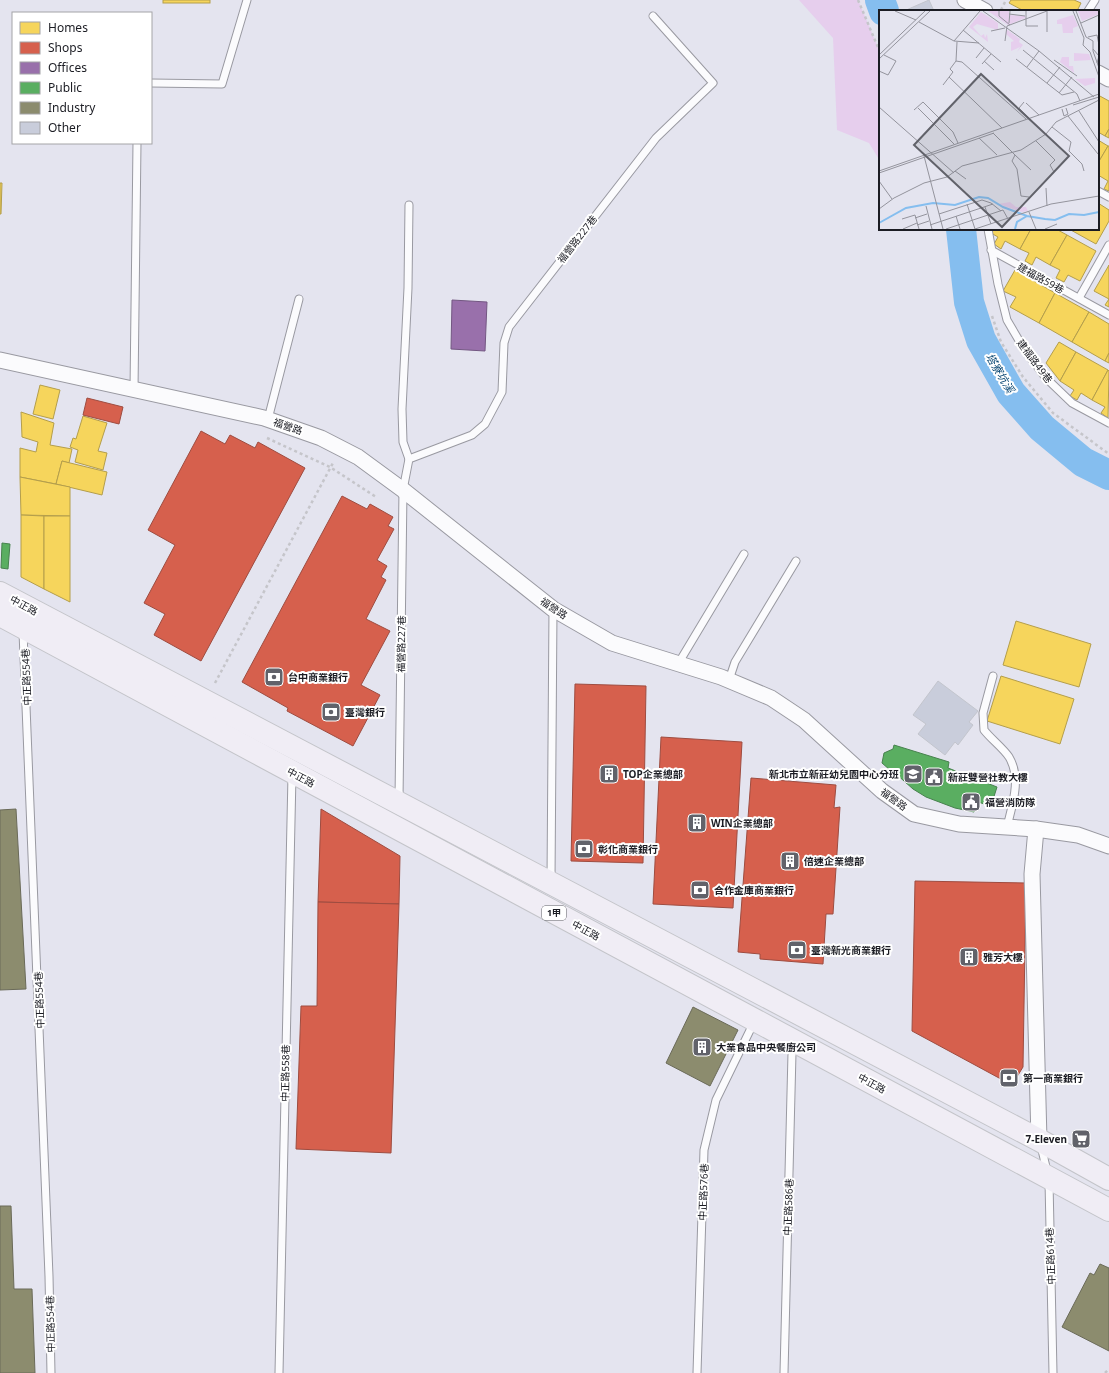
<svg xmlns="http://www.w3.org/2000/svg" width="1109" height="1373" font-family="'Noto Sans','Noto Sans TC',sans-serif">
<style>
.green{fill:#e6ceed}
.homes{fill:#f6d55c;stroke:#b49e4b}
.shops{fill:#d6604d;stroke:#9e4c40}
.offices{fill:#9970ab;stroke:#735782}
.public{fill:#5aae61;stroke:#47824e}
.industry{fill:#8c8c6e;stroke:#6a6a58}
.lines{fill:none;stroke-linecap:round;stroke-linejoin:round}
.river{stroke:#85beef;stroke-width:30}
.building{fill:#c9cddb;stroke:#c3c5cd}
.lane-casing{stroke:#9999a1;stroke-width:9}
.street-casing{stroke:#9999a1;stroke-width:17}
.primary-casing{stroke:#c3c4c9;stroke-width:24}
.path{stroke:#c5c5ca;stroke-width:2.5;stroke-dasharray:3 3;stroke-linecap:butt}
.lane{stroke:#fbfbfd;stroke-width:7}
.street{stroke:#fbfbfd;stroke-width:15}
.primary{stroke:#f0edf5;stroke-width:22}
.labels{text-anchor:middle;stroke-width:4;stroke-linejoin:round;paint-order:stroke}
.shield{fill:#fff;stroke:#5f6065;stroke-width:1}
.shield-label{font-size:9px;font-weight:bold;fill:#1b1c23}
.street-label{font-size:10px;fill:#1b1c23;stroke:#fff}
.poi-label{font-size:10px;font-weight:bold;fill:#1b1c23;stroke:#fff;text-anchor:start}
.water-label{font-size:11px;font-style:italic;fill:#0f4b76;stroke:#fff}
.inset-river{fill:none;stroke:#85beef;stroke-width:2}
.inset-road{fill:none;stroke:#94949d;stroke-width:1}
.view{fill:#61626a;fill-opacity:0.15;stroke:#61626a;stroke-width:2}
.inset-edge{fill:none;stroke:#1b1c23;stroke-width:2}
</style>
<rect width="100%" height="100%" fill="#e4e4ef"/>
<polygon class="green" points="799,0 858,0 880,52 880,161 869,143 837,130 833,38"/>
<g class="homes">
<rect x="163" y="0" width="47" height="3"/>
<polygon points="1011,0 1074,0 1081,3 1077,11 1024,11 1009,3"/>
<polygon points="1098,95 1109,101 1109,129 1105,136 1098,132"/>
<polygon points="1109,129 1109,138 1105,136"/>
<polygon points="1098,140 1108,146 1098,163"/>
<polygon points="1108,146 1109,146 1109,191 1104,189 1108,181 1098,175 1098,163"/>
<polygon points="0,183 2,183 1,214 0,214"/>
<polygon points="1098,203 1109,210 1109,221 1096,244 1069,229 1098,229"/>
<polygon points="990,229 1031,229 1020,249 1005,241 1001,249 994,244 998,237 991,233"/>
<polygon points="1031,229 1056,229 1067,235 1050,265 1036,257 1032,265 1025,261 1029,253 1020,249"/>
<polygon points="1067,235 1096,251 1080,281 1068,275 1064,282 1056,278 1060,270 1050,265"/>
<polygon points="1109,265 1109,307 1105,305 1109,299 1094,291"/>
<polygon points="1015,270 1055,293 1039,323 1010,307 1016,297 1003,291"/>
<polygon points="1055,293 1089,312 1072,342 1039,323"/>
<polygon points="1089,312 1109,324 1109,353 1105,361 1072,342"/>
<polygon points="1059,342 1076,352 1060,381 1046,363"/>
<polygon points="1076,352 1108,370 1092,400 1081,393 1077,400 1070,396 1074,390 1060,381"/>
<polygon points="1109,353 1109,363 1105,361"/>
<polygon points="1108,370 1109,371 1108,418 1101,413 1105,407 1092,400"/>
<polygon points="40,385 60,390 53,419 33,414"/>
<polygon points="21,412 54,423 50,445 72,449 69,463 62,461 56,484 20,477 20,448 36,452 38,442 22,437"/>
<polygon points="83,416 107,423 98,451 107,453 103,470 75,462 78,450 70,447 73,438 76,439"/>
<polygon points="62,461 107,472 102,495 56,484"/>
<polygon points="20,477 70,487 70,516 21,515"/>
<polygon points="21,515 44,516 44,589 21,577"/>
<polygon points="44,516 70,516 70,602 44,589"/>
<polygon points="1016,621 1091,644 1079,687 1003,665"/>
<polygon points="1001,676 1074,699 1060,744 987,721"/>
</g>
<g class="shops">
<polygon points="87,398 123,407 119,424 83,415"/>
<polygon points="201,431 225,444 230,435 255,448 258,442 305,468 201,661 154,635 165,614 144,603 175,545 148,530"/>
<polygon points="342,496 367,509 370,504 393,517 388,526 394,529 377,560 387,566 381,577 386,580 366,619 390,631 361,685 380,695 353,746 287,711 288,708 242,682"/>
<polygon points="575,684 646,686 643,863 571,861"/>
<polygon points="661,737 742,742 733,908 653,904"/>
<polygon points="751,778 836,785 834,808 840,807 833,914 826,914 823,964 760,959 760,954 738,952"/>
<polygon points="321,809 400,856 399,904 318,902"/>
<polygon points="915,881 1026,883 1023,1067 1012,1085 912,1031"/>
<polygon points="318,902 399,904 391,1153 296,1149 301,1006 317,1006"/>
</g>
<polygon class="offices" points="452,300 487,302 485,351 451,349"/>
<g class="public">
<polygon points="2,543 10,544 8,569 1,568"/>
<polygon points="894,745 949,762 948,768 997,787 991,806 978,802 974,812 955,808 926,797 913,789 895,773 897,769 890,770 882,763 884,753 893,749"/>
</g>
<g class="industry">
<polygon points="16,809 26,989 0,990 0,810"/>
<polygon points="693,1007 738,1030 710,1086 666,1063"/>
<polygon points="0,1206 11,1206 14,1289 32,1289 35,1373 0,1373"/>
<polygon points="1100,1264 1109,1268 1109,1351 1062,1327 1090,1273 1094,1275"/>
</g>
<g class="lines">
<g class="river">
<polyline points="880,0 884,11"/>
<polyline points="961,229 969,302 981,340 1011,393 1042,428 1083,462 1109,475"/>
</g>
</g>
<g class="building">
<polygon points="929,0 934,11 904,11"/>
<polygon points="938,681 978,711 969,722 973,725 958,745 955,742 945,755 918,734 926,724 913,715"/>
</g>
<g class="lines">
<g class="lane-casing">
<g id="lane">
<polyline points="1088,11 1095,0"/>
<polyline points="151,83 222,84 247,0"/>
<polyline points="1098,191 1109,197"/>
<polyline points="409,205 408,288 402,409 403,442 409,459"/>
<polyline points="988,229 998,284 1007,320 1024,349 1046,378 1072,403 1109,423"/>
<polyline points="991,250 1109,315"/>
<polyline points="1079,298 1109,245"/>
<polyline points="134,390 137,143"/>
<polyline points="268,419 299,299"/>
<polyline points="23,632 49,1276 51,1373"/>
<polyline points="678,664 744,554"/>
<path d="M993,676l-10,37 1,17c7,9 19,18 25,27 13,22 3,48 -2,70"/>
<polyline points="729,680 735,662 796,561"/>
<polyline points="399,799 403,490 409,459 472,435 485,424 502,392 504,343 509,327 656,138 713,83 653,16"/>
<polyline points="551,880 553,609"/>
<polyline points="1041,1146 1047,1171"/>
<polyline points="1049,1181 1053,1373"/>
<polyline points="279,1373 292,775"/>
<polyline points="697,1373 704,1150 716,1100 754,1022"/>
<polyline points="784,1373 792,1053 796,1045"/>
</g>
</g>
<g class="street-casing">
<g id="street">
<polyline points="965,0 985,11"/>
<polyline points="1098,73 1109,79"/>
<polyline points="0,360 264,418 321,438 358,457 403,490 553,609 612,643 721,677 771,698 804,720 882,791 914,814 959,824 1036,829 1078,835 1109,846"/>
<polyline points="1036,829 1032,874 1039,1140"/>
</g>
</g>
<g class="primary-casing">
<g id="primary">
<polyline points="0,593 1039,1140 1109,1179"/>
<polyline points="0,615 1109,1210"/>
</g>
</g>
<g class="path">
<polyline points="858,0 880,52"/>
<polyline points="1001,10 1006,0"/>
<polyline points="992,316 1001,342 1023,377 1053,413 1109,454"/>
<polyline points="267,438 330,467 376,497"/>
<polyline points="215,683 334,461"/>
<polyline points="1105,1373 1109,1369"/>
</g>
<use href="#lane" class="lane"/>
<use href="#street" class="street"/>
<use href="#primary" class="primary"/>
</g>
<defs>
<g id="bank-square" transform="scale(1)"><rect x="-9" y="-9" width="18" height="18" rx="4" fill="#61626a" stroke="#fff"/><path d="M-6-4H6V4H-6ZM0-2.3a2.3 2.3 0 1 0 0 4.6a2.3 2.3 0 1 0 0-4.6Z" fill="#fff"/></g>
<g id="building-square" transform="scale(1)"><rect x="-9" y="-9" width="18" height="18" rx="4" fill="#61626a" stroke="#fff"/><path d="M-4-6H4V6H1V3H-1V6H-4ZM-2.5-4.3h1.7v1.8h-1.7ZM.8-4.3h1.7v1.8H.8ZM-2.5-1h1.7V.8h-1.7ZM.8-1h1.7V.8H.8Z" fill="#fff"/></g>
<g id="school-square" transform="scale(1)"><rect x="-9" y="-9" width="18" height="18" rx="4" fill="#61626a" stroke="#fff"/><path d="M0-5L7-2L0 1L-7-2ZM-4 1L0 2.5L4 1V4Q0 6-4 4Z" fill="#fff"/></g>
<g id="civic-square" transform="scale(1)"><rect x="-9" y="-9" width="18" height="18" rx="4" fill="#61626a" stroke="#fff"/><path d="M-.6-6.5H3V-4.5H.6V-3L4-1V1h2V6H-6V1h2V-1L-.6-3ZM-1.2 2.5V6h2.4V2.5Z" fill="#fff"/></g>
<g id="supermarket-square" transform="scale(1)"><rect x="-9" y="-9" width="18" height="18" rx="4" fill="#61626a" stroke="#fff"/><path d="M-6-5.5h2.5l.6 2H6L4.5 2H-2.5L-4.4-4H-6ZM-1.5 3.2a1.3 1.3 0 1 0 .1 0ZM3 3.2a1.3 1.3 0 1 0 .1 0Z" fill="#fff"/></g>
</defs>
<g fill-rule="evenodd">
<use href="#bank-square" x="274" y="677"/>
<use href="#bank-square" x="331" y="712"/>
<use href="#building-square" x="609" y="774"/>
<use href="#school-square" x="913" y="774"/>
<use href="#civic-square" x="934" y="777"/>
<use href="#civic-square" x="971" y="802"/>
<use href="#building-square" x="697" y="823"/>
<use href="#bank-square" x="584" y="849"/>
<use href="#building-square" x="790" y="861"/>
<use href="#bank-square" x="700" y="890"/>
<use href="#bank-square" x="797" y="950"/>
<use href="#building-square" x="969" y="957"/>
<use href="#building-square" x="702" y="1047"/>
<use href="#bank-square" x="1009" y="1078"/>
<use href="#supermarket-square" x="1081" y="1139"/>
</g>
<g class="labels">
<rect class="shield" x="542" y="906" width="24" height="14" rx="3"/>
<g class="shield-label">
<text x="554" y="916">1甲</text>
</g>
<g class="street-label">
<text transform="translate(577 239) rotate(-52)" y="4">福營路227巷</text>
<text transform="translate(1041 278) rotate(29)" y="4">建福路59巷</text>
<text transform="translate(1035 361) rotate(53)" y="4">建福路49巷</text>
<text transform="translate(288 426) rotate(19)" y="4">福營路</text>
<text transform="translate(24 605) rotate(28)" y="4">中正路</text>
<text transform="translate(554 608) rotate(34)" y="4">福營路</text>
<text transform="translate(401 644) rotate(-89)" y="4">福營路227巷</text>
<text transform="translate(26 677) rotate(-92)" y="4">中正路554巷</text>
<text transform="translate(301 777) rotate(28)" y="4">中正路</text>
<text transform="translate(894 799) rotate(36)" y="4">福營路</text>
<text transform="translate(586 930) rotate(28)" y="4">中正路</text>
<text transform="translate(39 1000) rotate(-92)" y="4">中正路554巷</text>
<text transform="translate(285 1073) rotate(-89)" y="4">中正路558巷</text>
<text transform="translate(872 1083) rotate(28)" y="4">中正路</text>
<text transform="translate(703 1192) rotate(-88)" y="4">中正路576巷</text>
<text transform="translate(788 1207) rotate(-88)" y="4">中正路586巷</text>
<text transform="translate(1050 1256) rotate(-92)" y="4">中正路614巷</text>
<text transform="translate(50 1324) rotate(-91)" y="4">中正路554巷</text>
</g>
<g class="poi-label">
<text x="288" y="681">台中商業銀行</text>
<text x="345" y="716">臺灣銀行</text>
<text x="623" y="778">TOP企業總部</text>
<text x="899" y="778" text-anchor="end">新北市立新莊幼兒園中心分班</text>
<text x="948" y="781">新莊雙營社教大樓</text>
<text x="985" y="806">福營消防隊</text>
<text x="711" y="827">WIN企業總部</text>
<text x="598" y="853">彰化商業銀行</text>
<text x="804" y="865">倍速企業總部</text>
<text x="714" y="894">合作金庫商業銀行</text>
<text x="811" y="954">臺灣新光商業銀行</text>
<text x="983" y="961">雅芳大樓</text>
<text x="716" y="1051">大業食品中央餐廚公司</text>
<text x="1023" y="1082">第一商業銀行</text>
<text x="1067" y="1143" text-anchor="end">7-Eleven</text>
</g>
<g class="water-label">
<text transform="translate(1000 373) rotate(59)" y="4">塔寮坑溪</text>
</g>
</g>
<g transform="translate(879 10)">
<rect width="220" height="220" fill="#e4e4ef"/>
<path d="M109,1h10v2l1,-2h10v4l16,1v2l-17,7zM199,1h21v3l-17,7zM102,2l17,11v7l-21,-6 -4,3 8,9 3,-2 1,4 2,-4 1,8 -19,-15zM194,5l5,11 -5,2v5h-10l-1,-9h-5v-4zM127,19l14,10 -1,3 4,3 -6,7 3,-5 -9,4v-9l3,-1 -8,-7zM195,43l15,1 2,6 -17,1zM183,47h7v9h4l1,7 -14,-11zM216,68v5l-10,3 -10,-7zM131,192l6,5h10l2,4 -6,1 -24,-8z" fill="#e6ceed"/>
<path class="inset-river" d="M0,213l27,-15 27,-5 22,2 24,-8 9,1 15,9 24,9 18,3 10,1 14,-6 15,1 15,-3M136,219l2,-7 10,-6"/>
<path class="inset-road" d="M16,1l21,9M104,1l56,40 55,46M120,1v5l11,9M147,1v15h12M194,1l11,27 -1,7 7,7 9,25M197,1l10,26 7,4v10l6,17M130,4l16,2M40,12l35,19 25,2M130,13l1,-12M202,13l18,-8M84,20l38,32M112,21l14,-3M168,22v-21M209,27l9,-2 2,10M75,31l26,-30M126,31l2,-15 40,-15M214,39l6,7 -2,7M144,40l54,44 3,7M0,45l46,-44M97,48l8,-10M0,49l51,-48M137,49l46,36 12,-3M175,50l23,16M77,51l6,1 64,57M105,51l10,9M103,54l9,-10M148,57l12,-16M0,61l9,4 8,-14 -12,-6M70,67l53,51M168,73l13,-16M64,75l10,-13 -3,-3 6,-8 1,-19M180,83l13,-16M145,92l-5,6 10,10M147,93l13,12M194,95l26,-8M0,97l75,66M39,98l36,36M183,99l2,7 4,-2 -2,-6M35,100l9,-8 30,30 5,11M200,101l20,31M189,106l30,38M173,117l19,15 -2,9 13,13 2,7M114,123l22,22 -3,6 5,8 4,27 8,1M100,128l18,17M157,131l19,19 -5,5 4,7M136,145l16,15M45,146l19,73M0,161l220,-77M76,161l11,8M0,163l115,-40M0,171l13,18M167,178l1,18M88,194l8,25M47,196l6,23M106,197l6,17M0,199l15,-11 30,-15 23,-6 15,-11 59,-16 25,-16 10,-12 43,-22M150,202l7,17M60,204l43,-14 9,3 10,8M77,206l4,13M36,208l12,-4M23,209l13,-4 4,14M38,215l12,-4M51,215l63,-21M24,219l14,-6M67,219l57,-19 5,9M96,219l76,-25 48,-8M166,219l12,-5"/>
<path class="view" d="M102,64l88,82 -67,71 -88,-82z"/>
<rect width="220" height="220" class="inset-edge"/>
</g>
<rect x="12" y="12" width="140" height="132" fill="#ffffff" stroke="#a4a4a7"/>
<rect x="20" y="22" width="20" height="12" fill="#f6d55c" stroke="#a4a4a7"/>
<text x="48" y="32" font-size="12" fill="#1b1c23">Homes</text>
<rect x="20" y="42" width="20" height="12" fill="#d6604d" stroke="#a4a4a7"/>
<text x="48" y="52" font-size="12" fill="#1b1c23">Shops</text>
<rect x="20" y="62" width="20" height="12" fill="#9970ab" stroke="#a4a4a7"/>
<text x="48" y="72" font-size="12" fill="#1b1c23">Offices</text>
<rect x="20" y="82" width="20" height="12" fill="#5aae61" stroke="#a4a4a7"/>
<text x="48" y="92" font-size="12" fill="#1b1c23">Public</text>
<rect x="20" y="102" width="20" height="12" fill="#8c8c6e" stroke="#a4a4a7"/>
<text x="48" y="112" font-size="12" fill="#1b1c23">Industry</text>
<rect x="20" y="122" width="20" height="12" fill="#c9cddb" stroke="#a4a4a7"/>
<text x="48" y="132" font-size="12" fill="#1b1c23">Other</text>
</svg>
